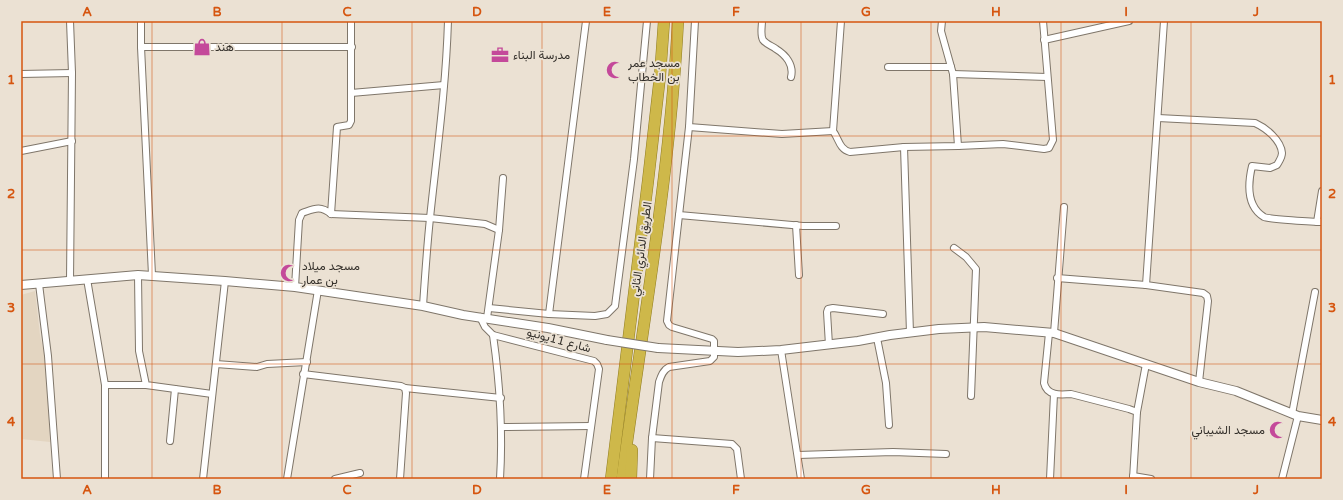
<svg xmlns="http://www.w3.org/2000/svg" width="1343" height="500" font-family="'Varela Round',Vazirmatn,sans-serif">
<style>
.built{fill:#e3d5c1}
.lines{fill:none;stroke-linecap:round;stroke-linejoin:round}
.minor-casing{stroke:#7f766a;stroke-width:8}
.tertiary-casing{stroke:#7f766a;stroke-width:10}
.trunk-casing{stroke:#907c21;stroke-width:12}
.minor{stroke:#fff;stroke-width:6}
.tertiary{stroke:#fff;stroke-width:8}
.trunk{stroke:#ceb84a;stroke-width:11}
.tertiary-bridge-casing{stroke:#7f766a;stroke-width:10;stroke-linecap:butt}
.tertiary-bridge{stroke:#fff;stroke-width:8}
.grid{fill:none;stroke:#d6550f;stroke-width:1;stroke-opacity:0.55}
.labels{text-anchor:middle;stroke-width:3.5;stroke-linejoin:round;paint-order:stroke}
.poi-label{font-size:12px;fill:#332f2a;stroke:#ebe1d3;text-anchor:start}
.street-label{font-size:12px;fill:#332f2a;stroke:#ebe1d3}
.neatline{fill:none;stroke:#d6550f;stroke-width:1.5}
.grid-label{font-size:13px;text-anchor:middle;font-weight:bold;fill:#d6550f}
</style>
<rect width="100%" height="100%" fill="#ebe1d3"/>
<polygon class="built" points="35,291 40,335 47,367 50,442 21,439 21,295"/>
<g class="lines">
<g class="minor-casing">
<g id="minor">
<polyline points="141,21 141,47 152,275"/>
<path d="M762,21c0,6 -2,14 1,19 3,4 9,6 13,9 10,6 18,16 15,28"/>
<path d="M841,21l-8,110c6,8 6,18 17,21l54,-5 54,-1 45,-2 41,5 5,-1 4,-8 -10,-119"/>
<polyline points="942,21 941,31 953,74 958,146"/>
<polyline points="1044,40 1129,21"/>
<polyline points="141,47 352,47"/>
<polyline points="888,67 951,67"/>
<polyline points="21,74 72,73"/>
<polyline points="953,74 1047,77"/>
<polyline points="351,93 444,85"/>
<path d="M1158,118l97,5c11,5 26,17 27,30 0,5 -3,8 -5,12l-7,3 -18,-2c-4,17 -6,40 12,51 4,2 50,5 58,5"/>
<polyline points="689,127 782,134 833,131"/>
<polyline points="904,147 910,333"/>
<polyline points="21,151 72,141"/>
<polyline points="331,214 430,218 485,224 499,230"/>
<polyline points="679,215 803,226 836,226"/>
<polyline points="1317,222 1322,191"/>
<polyline points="796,225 799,275"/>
<polyline points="954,248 966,257 976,269 971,396"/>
<polyline points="138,275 139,351 146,385 212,394"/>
<polyline points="1057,278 1146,285 1203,293 1207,296 1208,301 1199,382"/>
<polyline points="87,279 105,385 105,479"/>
<polyline points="70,281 72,73 70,21"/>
<polyline points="39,284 48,356 57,479"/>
<polyline points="1146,285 1164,21"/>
<path d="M295,287l4,-67 3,-7c12,-4 18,-8 29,1l6,-87 12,-2 2,-4v-100"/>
<path d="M423,306c2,-30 4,-59 7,-88 7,-66 16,-131 18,-197"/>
<polyline points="489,308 549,314 595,316 607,314 615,306 634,159 647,21"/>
<polyline points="549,314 586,21"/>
<polyline points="480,317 485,327 493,335 594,361 597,364 599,369 584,479"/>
<polyline points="487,318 499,230 503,178"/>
<path d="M1049,333l-5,50c3,13 16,12 27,11l58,15 8,3 -4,67"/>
<polyline points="1054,333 1064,207"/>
<path d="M493,335c7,49 10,95 7,144"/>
<polyline points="877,338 886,383 889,425"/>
<polyline points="829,345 827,312 828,309 833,308 883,314"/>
<polyline points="781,350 801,479"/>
<polyline points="216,364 257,367 267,364 307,362"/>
<polyline points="303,374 401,386 405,388 406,393 400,479"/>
<polyline points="105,385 146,385"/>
<polyline points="405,388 501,398"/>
<polyline points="1137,412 1146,364"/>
<polyline points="1292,414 1315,292"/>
<polyline points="502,427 591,426"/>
<polyline points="652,438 732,444 737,449 741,479"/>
<polyline points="170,441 175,389"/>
<polyline points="798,455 893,452 946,454"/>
<polyline points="1133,476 1151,479"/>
<polyline points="203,479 225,281"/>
<polyline points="287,479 318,290"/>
<polyline points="335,479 360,473"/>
<path d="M650,479l2,-41 7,-56c2,-6 4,-12 10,-15l41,-6 4,-4v-16l-2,-2 -40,-12 -3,-2 -2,-4 22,-194 6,-106"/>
<polyline points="1050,479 1054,394"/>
<polyline points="1282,479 1298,416"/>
</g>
</g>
<g class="tertiary-casing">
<g id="tertiary">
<polyline points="21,285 138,275 225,281 295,287 423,306 463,315 548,328 607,340"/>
<polyline points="658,348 738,352 781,350 858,341 890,335 939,329 984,327 1054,333 1199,382 1236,391 1298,416 1322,420"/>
</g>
</g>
<g class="trunk-casing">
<g id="trunk">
<polyline points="611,479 648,181 660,76 664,21"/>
<path d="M622,479c20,-152 48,-304 56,-458"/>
<polyline points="631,479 632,450"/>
</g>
</g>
<use href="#minor" class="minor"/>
<use href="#tertiary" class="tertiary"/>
<use href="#trunk" class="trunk"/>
<g class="tertiary-bridge-casing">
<polyline id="tertiary-bridge" points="607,340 658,348"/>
</g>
<use href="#tertiary-bridge" class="tertiary-bridge"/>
</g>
<path class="grid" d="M152,21v458M282,21v458M412,21v458M542,21v458M672,21v458M801,21v458M931,21v458M1061,21v458M1191,21v458M21,136h1301M21,250h1301M21,364h1301"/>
<defs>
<g id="shop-bare" transform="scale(1.38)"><path d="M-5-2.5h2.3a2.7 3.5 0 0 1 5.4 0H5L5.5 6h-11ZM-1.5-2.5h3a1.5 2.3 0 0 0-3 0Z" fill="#c4499a" stroke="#ebe1d3" stroke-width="2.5" paint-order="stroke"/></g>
<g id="office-bare" transform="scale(1.38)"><path d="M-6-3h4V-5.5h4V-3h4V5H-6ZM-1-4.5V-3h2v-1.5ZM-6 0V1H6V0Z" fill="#c4499a" stroke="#ebe1d3" stroke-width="2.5" paint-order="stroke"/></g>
<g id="mosque-bare" transform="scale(1.38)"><path d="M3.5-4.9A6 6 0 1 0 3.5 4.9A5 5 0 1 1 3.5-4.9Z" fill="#c4499a" stroke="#ebe1d3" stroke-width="2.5" paint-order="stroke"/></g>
</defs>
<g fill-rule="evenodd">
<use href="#shop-bare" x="202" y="47"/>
<use href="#office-bare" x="500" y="55"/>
<use href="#mosque-bare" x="615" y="70"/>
<use href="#mosque-bare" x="289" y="273"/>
<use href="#mosque-bare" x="1278" y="430"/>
</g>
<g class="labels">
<g class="poi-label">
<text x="215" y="51">هند</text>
<text x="513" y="59">مدرسة البناء</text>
<text x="628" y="67">مسجد عمر<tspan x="628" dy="14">بن الخطاب</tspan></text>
<text x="302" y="270">مسجد ميلاد<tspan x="302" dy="14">بن عمار</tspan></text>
<text x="1265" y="434" text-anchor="end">مسجد الشيباني</text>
</g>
<g class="street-label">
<text transform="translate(641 249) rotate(-82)" y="4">الطريق الدائري الثاني</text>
<text transform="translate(559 340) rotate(15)" y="4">شارع 11يونيو</text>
</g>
</g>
<rect width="1343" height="500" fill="none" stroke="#ebe1d3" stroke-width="44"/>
<rect x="22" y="22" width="1299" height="456" class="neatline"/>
<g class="grid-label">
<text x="87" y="16">A</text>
<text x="217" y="16">B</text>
<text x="347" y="16">C</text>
<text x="477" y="16">D</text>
<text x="607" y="16">E</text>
<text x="736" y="16">F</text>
<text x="866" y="16">G</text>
<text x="996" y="16">H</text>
<text x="1126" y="16">I</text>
<text x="1256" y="16">J</text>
<text x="11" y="84">1</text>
<text x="1332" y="84">1</text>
<text x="11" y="198">2</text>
<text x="1332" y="198">2</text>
<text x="11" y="312">3</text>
<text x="1332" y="312">3</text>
<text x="11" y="426">4</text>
<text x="1332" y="426">4</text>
<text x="87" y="494">A</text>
<text x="217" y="494">B</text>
<text x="347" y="494">C</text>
<text x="477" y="494">D</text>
<text x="607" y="494">E</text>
<text x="736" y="494">F</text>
<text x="866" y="494">G</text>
<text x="996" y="494">H</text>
<text x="1126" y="494">I</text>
<text x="1256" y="494">J</text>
</g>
</svg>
